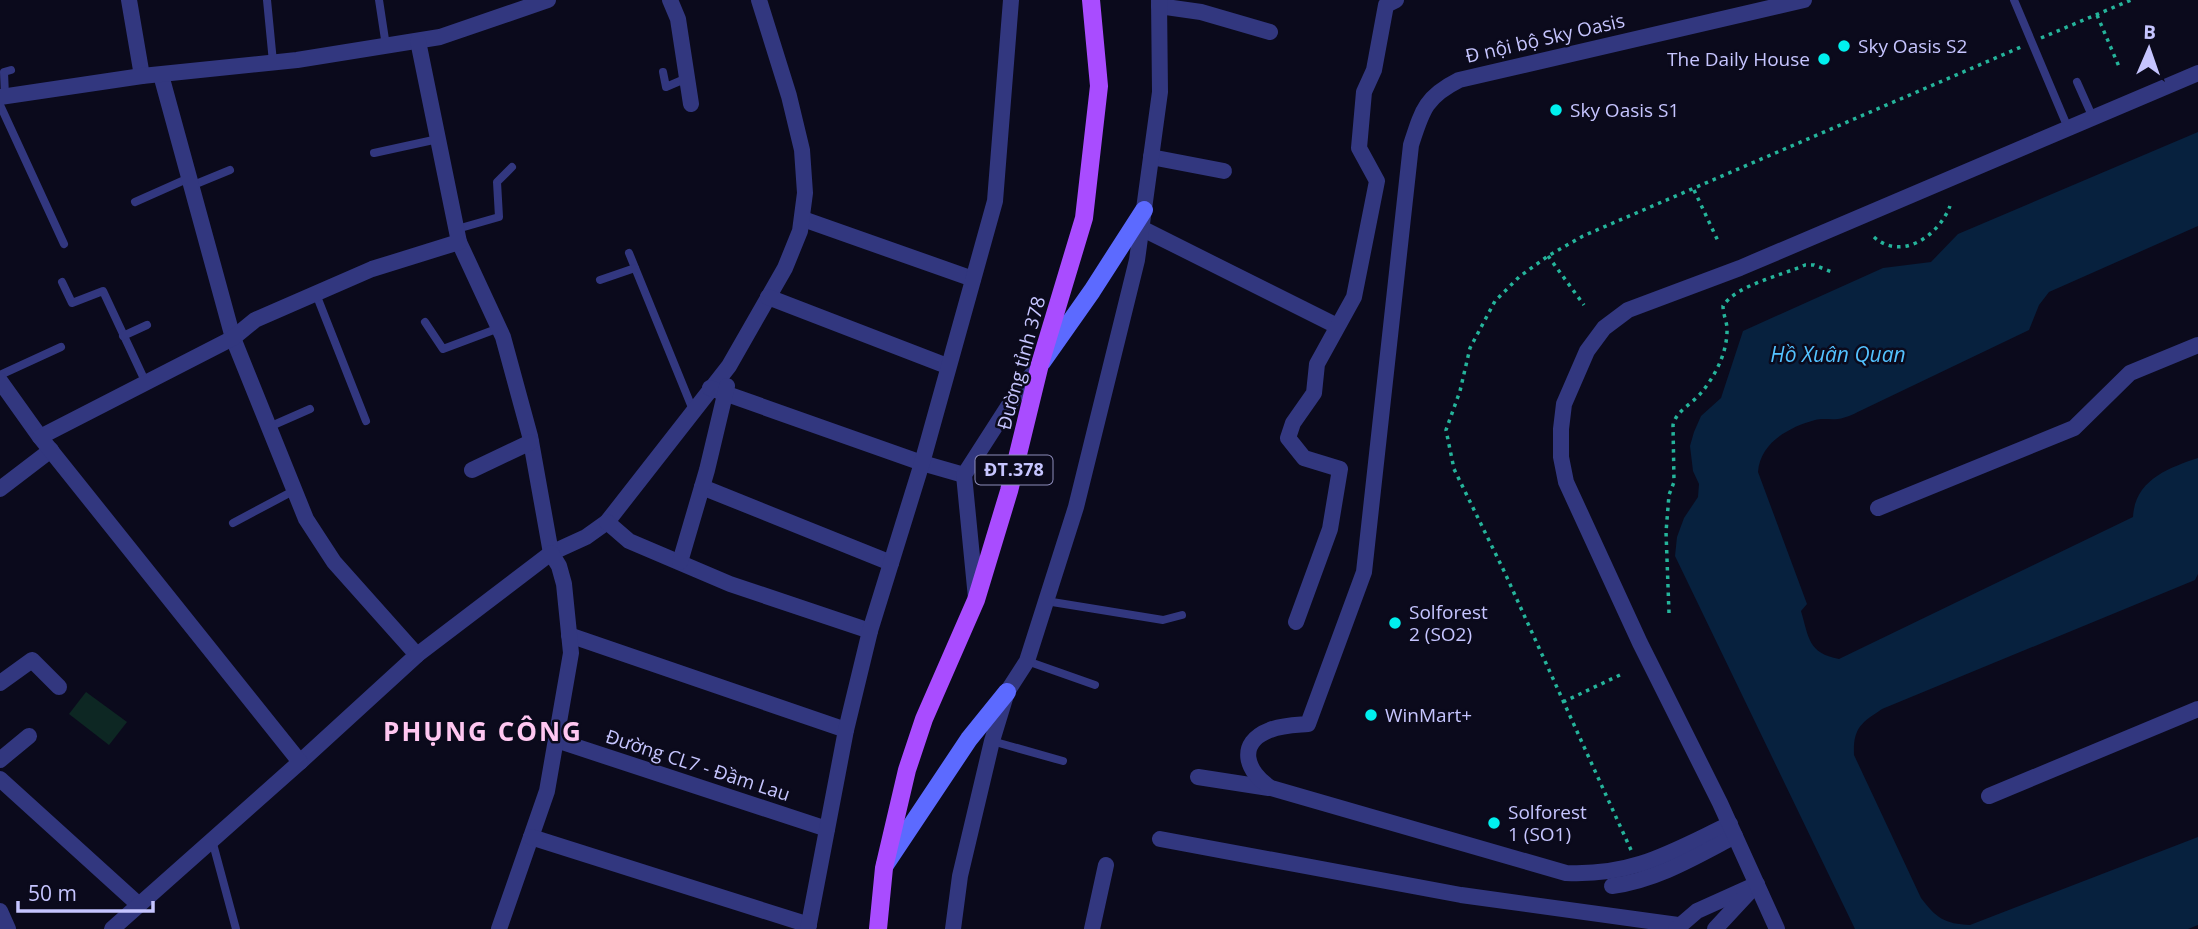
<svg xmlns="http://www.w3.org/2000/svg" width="2198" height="929" font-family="'Open Sans',sans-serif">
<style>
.green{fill:#0d2723}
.water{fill:#07213e}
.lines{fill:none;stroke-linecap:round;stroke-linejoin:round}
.path{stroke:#25b49b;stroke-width:3.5;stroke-dasharray:3.5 5;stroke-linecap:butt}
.service{stroke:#32377f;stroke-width:8}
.minor{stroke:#32377f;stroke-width:16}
.secondary{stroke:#5c6aff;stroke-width:18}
.primary{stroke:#a94cff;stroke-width:18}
.poi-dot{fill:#00f0ee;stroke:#0b0a1c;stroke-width:2.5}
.labels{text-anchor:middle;stroke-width:5;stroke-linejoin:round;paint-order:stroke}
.shield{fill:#0b0a1c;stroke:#8e8dbb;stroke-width:2}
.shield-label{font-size:18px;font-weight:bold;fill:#c6c5ff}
.street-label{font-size:19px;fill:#c6c5ff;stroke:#0b0a1c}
.poi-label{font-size:19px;fill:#c6c5ff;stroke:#0b0a1c;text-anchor:start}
.water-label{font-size:21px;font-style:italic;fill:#53c2ff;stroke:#0b0a1c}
.district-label{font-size:26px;font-weight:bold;letter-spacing:2px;fill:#ffc7f1;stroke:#0b0a1c}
</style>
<rect width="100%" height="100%" fill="#0b0a1c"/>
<polygon class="green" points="86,692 127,722 109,745 69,714"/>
<path class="water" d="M2198,132v94l-149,66 -10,13 -10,25 -165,79c-8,4 -18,9 -26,10 -8,1 -15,-1 -23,1 -26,7 -55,23 -57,52l49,132 -6,7c8,27 7,42 38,48l294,-142c2,-37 35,-49 65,-59v116l-3,6 -313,129c-21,14 -29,19 -28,46l67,143c15,20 24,26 49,27l228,-88v88l-10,4h-333l-180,-373 2,-19 7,-19 14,-21 1,-13 -6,-13 -3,-25 4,-14 7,-16 20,-18 22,-67 140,-63 48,-6 27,-28z"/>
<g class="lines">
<g class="path">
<polyline points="2097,15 2120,69"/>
<polyline points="2041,38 2131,0"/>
<polyline points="1694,190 1718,241"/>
<path d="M1874,237c28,25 65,-2 76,-31"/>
<polyline points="1548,256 1584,305"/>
<path d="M1669,613l-3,-81 3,-37 5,-13 -1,-57c3,-14 19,-21 28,-32 15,-18 27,-42 26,-66 -1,-7 -4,-14 -4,-21 13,-21 60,-31 82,-41h9l18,7"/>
<polyline points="1563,702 1620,675"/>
<polyline points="1631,850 1504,571 1454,469 1446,430 1460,391 1470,348 1495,301 1519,277 1548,256 1583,236 2021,47"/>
</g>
<g class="service">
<polyline points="267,0 273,62"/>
<polyline points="379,0 386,46"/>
<polyline points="2014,0 2068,128"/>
<polyline points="663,72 666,87 687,78"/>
<polyline points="2077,82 2093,118"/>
<polyline points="5,96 4,72 11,70"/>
<polyline points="0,105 64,244"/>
<polyline points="374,153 438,139"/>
<polyline points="191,186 230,170"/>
<polyline points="135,202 189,178"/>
<polyline points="457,229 499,217 497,182 512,167"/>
<polyline points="629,253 693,410"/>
<polyline points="600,280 635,268"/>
<polyline points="62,282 72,303 103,291 146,383"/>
<polyline points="316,294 366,421"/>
<polyline points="425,322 443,349 499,328"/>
<polyline points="123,336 147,325"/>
<polyline points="0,375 61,347"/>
<polyline points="269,427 310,409"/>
<polyline points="233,523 295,490"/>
<polyline points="1046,601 1163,620 1182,615"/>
<polyline points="1027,661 1095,685"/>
<polyline points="992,741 1063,761"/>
<polyline points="212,840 236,929"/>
</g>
<g class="minor">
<polyline points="129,0 142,76"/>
<polyline points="670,0 678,19 691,104"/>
<polyline points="1159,6 1201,12 1270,32"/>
<polyline points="161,75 233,338 306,519 334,562 417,655"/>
<polyline points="0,97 142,76 297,60 440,37 548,0"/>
<polyline points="1151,157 1224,171"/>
<polyline points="803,219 973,279"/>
<polyline points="1141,228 1337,326"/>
<polyline points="459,242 503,337 530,436 551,553 586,537 607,522 729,366 785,268 800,231 805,193 802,150 789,96 759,0"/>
<polyline points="768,297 947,366"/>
<polyline points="0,381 40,437"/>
<polyline points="710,388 922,463 964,475"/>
<polyline points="472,470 531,442"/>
<polyline points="702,487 891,563"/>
<polyline points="0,489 51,450"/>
<polyline points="1878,508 2074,428 2130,373 2198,345"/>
<polyline points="607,522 629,541 730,584 870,631"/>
<polyline points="680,562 707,470 727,386"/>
<polyline points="976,598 964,475 1018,391 1040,365"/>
<polyline points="1296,622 1330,529 1340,469 1304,458 1288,438 1293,423 1314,393 1317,364 1354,297 1377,181 1359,148 1364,92 1374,70 1386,5 1396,0"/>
<polyline points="569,635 846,730"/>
<polyline points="0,683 32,660 59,687"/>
<polyline points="556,740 827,829"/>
<polyline points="0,760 29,736"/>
<polyline points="300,762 417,655 551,553 559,566 564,584 571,653 547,791 499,929"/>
<polyline points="1198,777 1269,788"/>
<polyline points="0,779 139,905"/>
<polyline points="1989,796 2198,709"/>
<path d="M1730,824c-59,28 -96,52 -164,49l-295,-85c-25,-16 -35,-45 -1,-58 12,-5 26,-5 38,-6l56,-152 47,-427c11,-34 14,-48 48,-65l345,-80"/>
<polyline points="531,837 809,925"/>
<polyline points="1160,839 1461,895 1678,925"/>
<path d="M1612,886c45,-6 83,-29 123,-50"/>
<polyline points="0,911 8,929"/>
<polyline points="112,929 300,762 40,437 233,338 255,320 372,269 459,242 418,41"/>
<polyline points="808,929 846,730 870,631 922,463 995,201 1011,0"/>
<polyline points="953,929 960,876 992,741 1007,692 1027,661 1076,507 1137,260 1160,92 1159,0"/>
<polyline points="1092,929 1106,865"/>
<polyline points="1676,929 1697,911 1757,884"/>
<polyline points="1715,929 1753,888"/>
<polyline points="1777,929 1720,803 1640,643 1566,482 1561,457 1561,429 1564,404 1587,351 1604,328 1628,310 1740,268 2198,73"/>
</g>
<g class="secondary">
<polyline points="1042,362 1092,291 1144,210"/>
<polyline points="885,865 969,739 1007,692"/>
</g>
<polyline class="primary" points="878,929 884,868 907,770 924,719 976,600 1009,491 1040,364 1084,218 1099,86 1091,0"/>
</g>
<g class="poi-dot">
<circle cx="1844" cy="46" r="7"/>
<circle cx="1824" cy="59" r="7"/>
<circle cx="1556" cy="110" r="7"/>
<circle cx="1395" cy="623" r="7"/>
<circle cx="1371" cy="715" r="7"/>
<circle cx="1494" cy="823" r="7"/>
</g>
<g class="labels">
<rect class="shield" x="975.5" y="455.5" width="77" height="29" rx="5"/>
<g class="shield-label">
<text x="1014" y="476">ĐT.378</text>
</g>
<g class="street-label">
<text transform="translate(1545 38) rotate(-13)" y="7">Đ nội bộ Sky Oasis</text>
<text transform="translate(1021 363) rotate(-75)" y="7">Đường tỉnh 378</text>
<text transform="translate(698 765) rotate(18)" y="7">Đường CL7 - Đầm Lau</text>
</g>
<g class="poi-label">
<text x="1858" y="53">Sky Oasis S2</text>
<text x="1810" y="66" text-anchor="end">The Daily House</text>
<text x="1570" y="117">Sky Oasis S1</text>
<text x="1409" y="619">Solforest<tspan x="1409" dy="22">2 (SO2)</tspan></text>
<text x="1385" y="722">WinMart+</text>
<text x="1508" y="819">Solforest<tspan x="1508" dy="22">1 (SO1)</tspan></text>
</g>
<g class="water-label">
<text x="1838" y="362">Hồ Xuân Quan</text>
</g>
<g class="district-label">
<text x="483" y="741">PHỤNG CÔNG</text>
</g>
</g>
<g transform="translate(2149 49) rotate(2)" stroke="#0b0a1c" stroke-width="5" paint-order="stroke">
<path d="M0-5L12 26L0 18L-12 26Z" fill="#c6c5ff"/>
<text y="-10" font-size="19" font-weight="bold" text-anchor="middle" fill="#c6c5ff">B</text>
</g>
<path d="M18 901v10h135v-10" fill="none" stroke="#c6c5ff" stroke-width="3.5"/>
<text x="28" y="901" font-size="21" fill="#c6c5ff" stroke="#0b0a1c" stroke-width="5" paint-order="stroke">50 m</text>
</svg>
